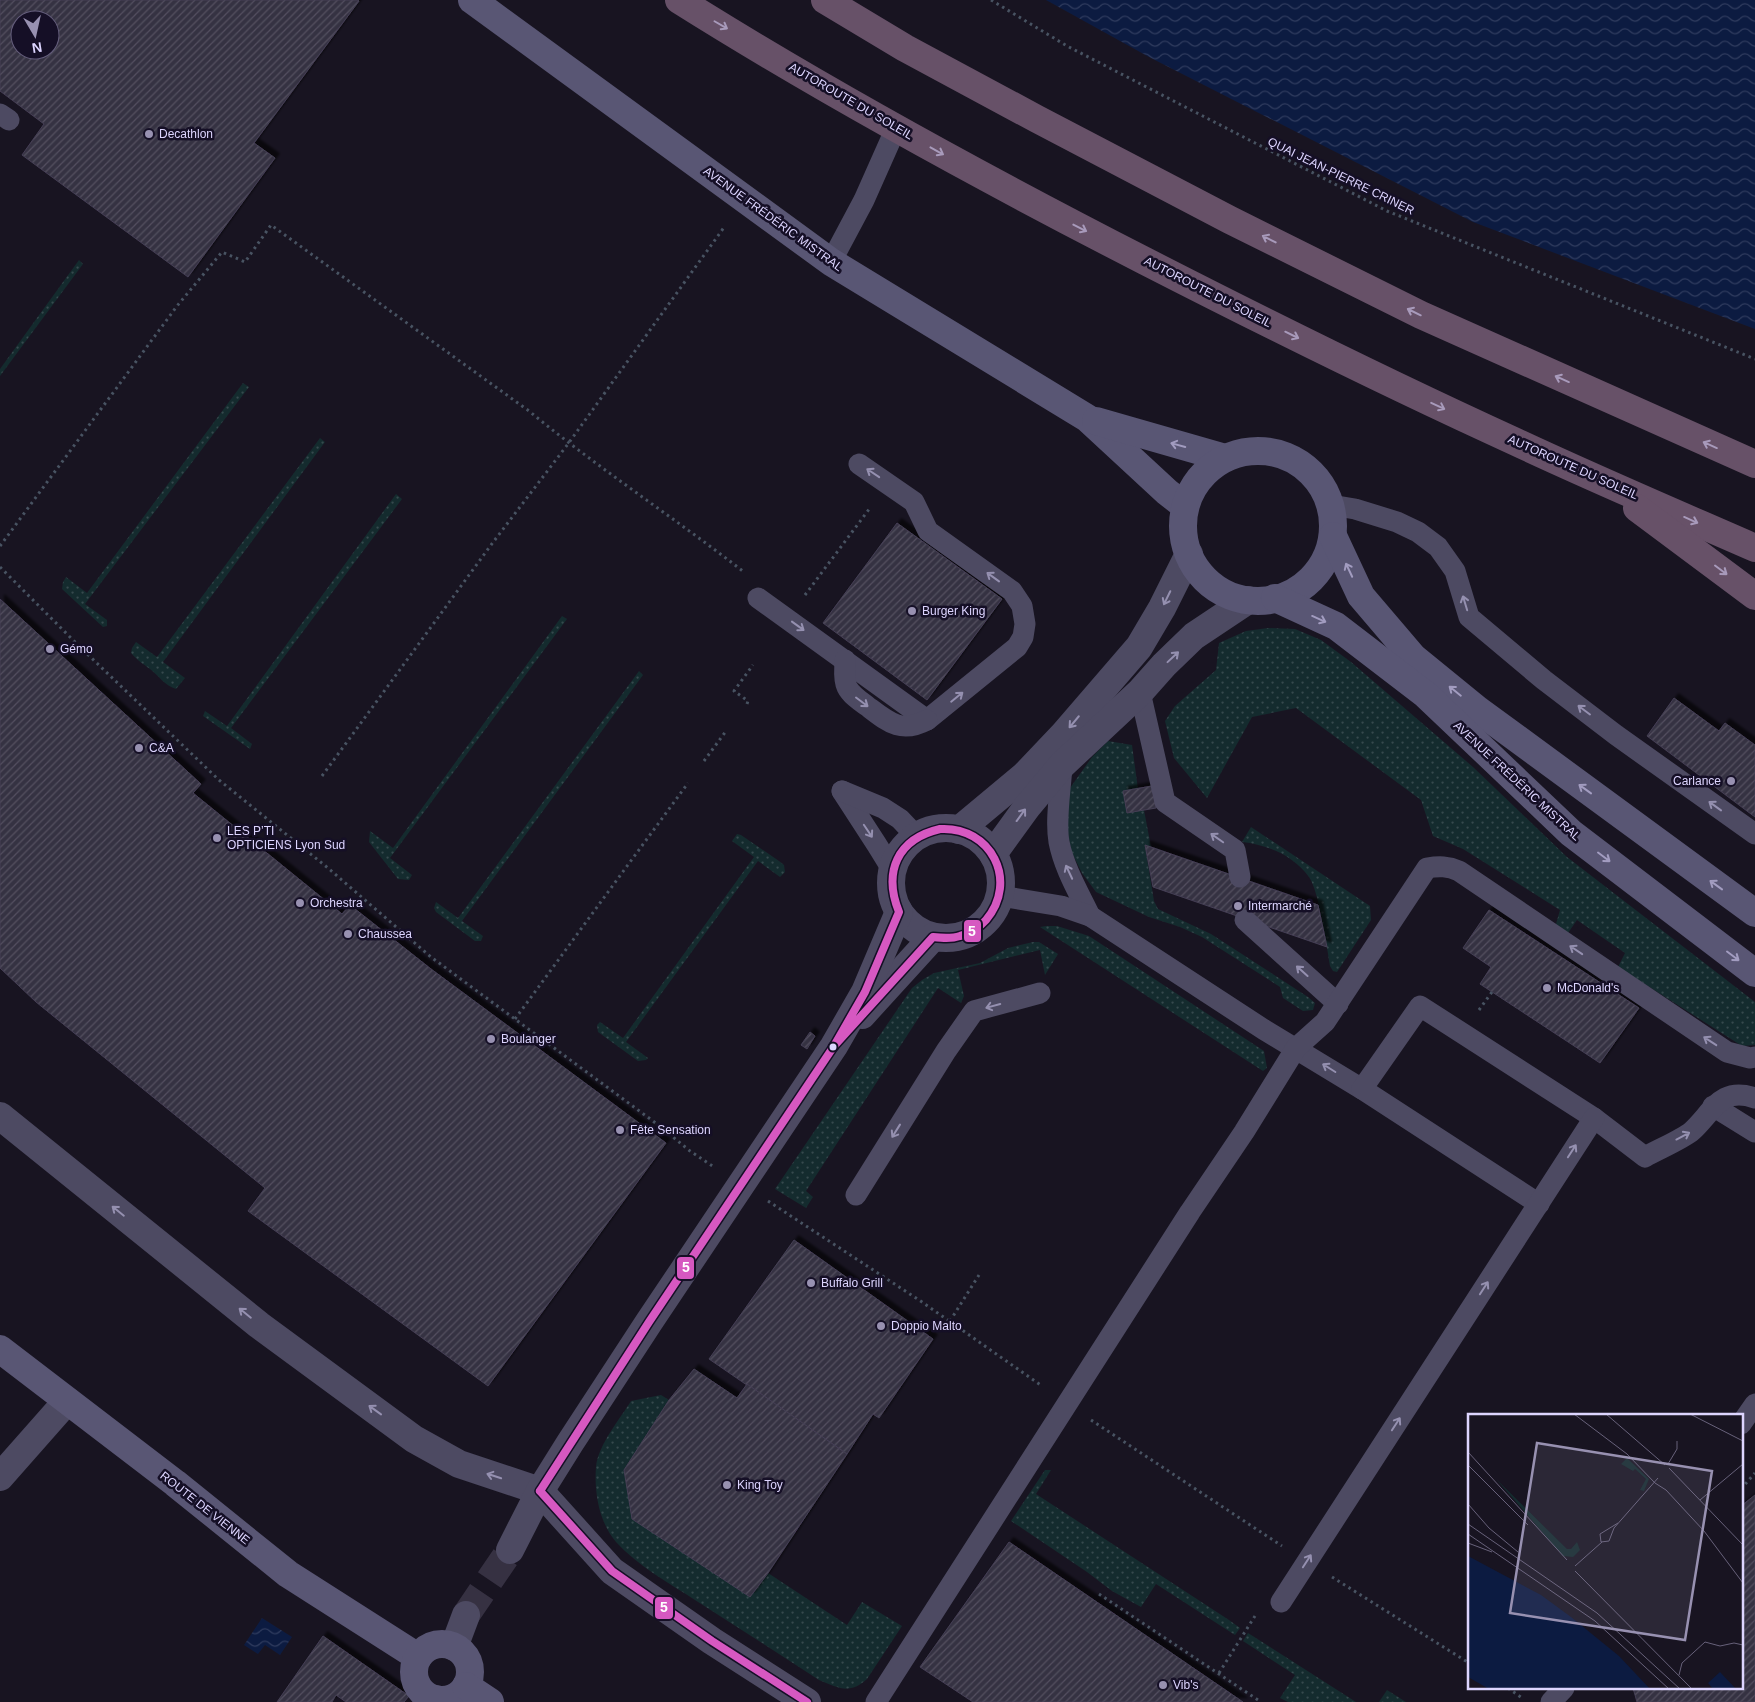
<svg xmlns="http://www.w3.org/2000/svg" width="1755" height="1702" font-family="Helvetica,sans-serif">
<style>
.grass{fill:url(#grass-dots)}
.water{fill:url(#water-waves)}
.building{fill:url(#building-hatch);stroke:#453f55;fill-rule:evenodd;filter:url(#shadow)}
.lines{fill:none;stroke-linecap:round;stroke-linejoin:round}
.street-tunnel{stroke:#363142;stroke-width:28;stroke-dasharray:28 14;stroke-linecap:butt}
.path{stroke:#485362;stroke-width:3;stroke-dasharray:2.5 4;stroke-linecap:butt}
.lane{stroke:#4d4a62;stroke-width:21}
.street{stroke:#4d4a62;stroke-width:28}
.secondary{stroke:#595674;stroke-width:28}
.highway{stroke:#675168;stroke-width:28}
.bus-1-casing{stroke:#150f26;stroke-width:11}
.bus-1{stroke:#d658c1;stroke-width:8}
.oneway{stroke:#a89abb}
.oneway2{stroke:#a29cc0}
.oneway3{stroke:#9590b0}
.poi-dot{fill:#9891b1;stroke:#150f26;stroke-width:2}
.bus-dot{fill:#ddd5ff;stroke:#150f26;stroke-width:2}
.labels{text-anchor:middle;stroke-width:5;stroke-linejoin:round;paint-order:stroke}
.street-label{font-size:12px;fill:#ddd5ff;stroke:#150f26}
.poi-label{font-size:12px;fill:#ddd5ff;stroke:#150f26;text-anchor:start}
.inset-road{fill:none;stroke:#67617a;stroke-width:1}
.view{fill:#9891b1;fill-opacity:0.15;stroke:#9891b1;stroke-width:2.5}
.inset-edge{fill:none;stroke:#ddd5ff;stroke-width:2.5}
.line-badge{stroke:#150f26;stroke-width:2}
.badge-label{font-size:14px;text-anchor:middle;font-weight:bold;fill:#fff}
</style>
<defs>
<pattern id="grass-dots" width="8" height="8" patternUnits="userSpaceOnUse" patternTransform="scale(1.25)"><rect width="8" height="8" fill="#142b2e"/><path d="M2 2h.1M6 6h.1" fill="none" stroke="#36494d" stroke-width="1.8" stroke-linecap="round"/></pattern>
<pattern id="water-waves" width="16" height="10" patternUnits="userSpaceOnUse" patternTransform="scale(1.25)"><rect width="16" height="10" fill="#0c1b41"/><path d="M0 5q4-4 8 0t8 0" fill="none" stroke="#2f3b5e"/></pattern>
<pattern id="building-hatch" width="6" height="6" patternUnits="userSpaceOnUse" patternTransform="scale(1.25)"><rect width="6" height="6" fill="#363243"/><path d="M-1 1l2-2M0 6l6-6M5 7l2-2" fill="none" stroke="#534f5f"/></pattern>
<filter id="shadow"><feDropShadow dx="4.5" dy="-4.5" stdDeviation="1" flood-color="#0009"/></filter>
</defs>
<rect width="100%" height="100%" fill="#181421"/>
<g class="grass">
<polygon points="79,260 83,264 0,376 0,369"/>
<polygon points="243,383 249,387 85,604 107,620 107,626 103,627 62,589 63,582 66,577 87,593"/>
<path d="M320,438l5,4 -162,220 22,16 -9,11c-12,-4 -17,-13 -26,-20 -8,-6 -12,-8 -19,-16l1,-5 4,-6 21,15z"/>
<polygon points="396,494 402,499 231,728 252,744 250,749 203,716 205,711 227,726"/>
<polygon points="562,616 567,619 390,858 412,875 409,880 398,879 369,842 370,831 393,848"/>
<polygon points="1268,628 1295,629 1321,640 1351,662 1473,767 1567,857 1755,1002 1755,1045 1742,1046 1618,967 1625,953 1577,920 1568,933 1556,924 1560,910 1463,849 1433,836 1421,800 1296,708 1252,717 1207,798 1174,758 1165,721 1175,706 1216,670 1219,643 1246,631"/>
<polygon points="639,671 643,675 462,921 483,936 481,941 475,941 436,912 434,908 436,902 458,918"/>
<polygon points="1108,741 1132,745 1138,789 1123,791 1127,813 1144,810 1151,847 1145,846 1154,901 1158,909 1211,934 1308,997 1315,1003 1313,1010 1303,1011 1283,998 1280,987 1202,937 1180,927 1149,917 1096,892 1082,873 1071,851 1066,821 1070,788 1092,757"/>
<path d="M1251,827l119,79 1,14 -34,52 -4,-1 -3,-5c-3,-19 -11,-75 -21,-89 -16,-22 -41,-32 -67,-35z"/>
<polygon points="737,834 741,835 779,861 784,865 785,872 780,877 758,861 626,1042 648,1058 646,1060 638,1061 598,1032 597,1025 600,1022 623,1038 754,857 732,841"/>
<polygon points="1046,926 1057,926 1089,936 1264,1051 1267,1068 1263,1071 1040,927"/>
<polygon points="1033,942 1039,942 1058,954 1045,975 1040,950 958,970 964,996 961,1003 938,988 806,1191 813,1197 806,1208 775,1189 912,988 922,980 934,973 980,963 1008,948"/>
<path d="M661,1395l8,5 -45,70 8,49 118,78 18,-24 79,52 15,-23 40,24 -35,53c-18,16 -28,9 -48,1 -41,-27 -82,-53 -124,-80 -26,-17 -57,-34 -79,-58 -17,-20 -22,-50 -20,-75 2,-22 24,-48 35,-66z"/>
<polygon points="1045,1470 1051,1470 1036,1494 1229,1620 1240,1628 1235,1635 1156,1584 1141,1607 1112,1591 1087,1572 1011,1521"/>
<polygon points="1248,1633 1356,1702 1288,1702 1280,1698 1295,1675 1243,1641"/>
<polygon points="1387,1690 1406,1702 1379,1702"/>
</g>
<g class="water">
<polygon points="1046,0 1755,0 1755,329 1473,222 1149,57"/>
<polygon points="262,1618 292,1637 280,1655 265,1645 258,1654 244,1645"/>
</g>
<g class="building">
<path d="M0,0h358l1,1 -105,142 21,15 -87,119 -166,-122 22,-31 -44,-33zM20,20h30v30h-30z"/>
<polygon points="897,523 1002,599 927,700 823,623"/>
<polygon points="0,599 201,784 193,793 342,914 350,905 431,969 666,1143 488,1386 248,1211 265,1188 36,1002 0,968"/>
<polygon points="1674,698 1719,731 1725,723 1755,745 1755,817 1647,736"/>
<polygon points="1152,786 1156,808 1127,813 1123,791"/>
<polygon points="1145,845 1318,905 1327,947 1153,887"/>
<polygon points="1489,910 1639,1008 1600,1063 1480,984 1491,967 1463,948"/>
<polygon points="810,1032 815,1036 807,1049 801,1045"/>
<polygon points="794,1240 933,1339 879,1418 873,1414 847,1454 709,1359"/>
<polygon points="694,1369 737,1398 747,1384 847,1454 768,1573 750,1597 632,1519 624,1470 669,1400"/>
<polygon points="1755,1495 1755,1702 1637,1702 1633,1688 1741,1688 1741,1506"/>
<polygon points="1009,1542 1243,1702 973,1702 920,1667"/>
<polygon points="323,1636 409,1696 404,1702 346,1702 336,1695 332,1702 277,1702"/>
</g>
<g class="lines">
<polyline class="street-tunnel" points="466,1615 510,1550"/>
<g class="path">
<polyline points="991,0 1067,46 1387,211 1755,359"/>
<path d="M0,546l177,-240 45,-54 23,10 26,-37 258,186c69,57 144,106 215,161"/>
<polyline points="0,567 81,648 219,780 328,868 431,957 657,1124 690,1151 714,1167"/>
<polyline points="805,595 870,508"/>
<polyline points="747,704 748,701 734,691 753,665"/>
<polyline points="704,761 726,731"/>
<polyline points="322,776 494,541 568,444 725,226"/>
<polyline points="1479,1010 1492,992"/>
<polyline points="515,1019 688,783"/>
<polyline points="768,1201 922,1302 1042,1386"/>
<polyline points="950,1321 979,1275"/>
<polyline points="1091,1420 1282,1546"/>
<polyline points="1741,1489 1755,1473"/>
<polyline points="1332,1577 1469,1663"/>
<polyline points="1099,1594 1261,1702"/>
<polyline points="1219,1673 1255,1616"/>
<polyline points="1508,1688 1522,1698"/>
</g>
<g class="lane">
<polyline points="0,114 9,120"/>
<polyline points="831,262 864,200 896,128"/>
<polyline points="1331,505 1355,509 1397,522 1418,532 1438,547 1455,571 1469,617 1544,680 1616,735 1755,834"/>
<polyline points="758,598 927,720 1017,647 1023,637 1025,624 1022,606 1012,591 928,531 914,502 859,464"/>
<path d="M845,660c0,8 -2,19 2,27 4,8 13,14 20,19 21,16 34,28 60,14"/>
<polyline points="1140,692 1165,802 1235,850 1240,877"/>
<path d="M1062,765c-1,23 -7,54 -3,77 5,26 20,51 31,74"/>
<polyline points="842,791 877,845 893,871"/>
<polyline points="842,791 883,808 900,819 917,837"/>
<polyline points="1000,896 1061,906 1090,916 1263,1029 1362,1089"/>
<polyline points="1245,920 1338,1004"/>
<polyline points="1713,1106 1755,1132"/>
<polyline points="856,1195 946,1051 974,1011 1040,993"/>
<path d="M1539,1204l-177,-115 58,-83 174,112 51,39c12,-7 38,-18 47,-26 21,-19 28,-45 63,-33"/>
<polyline points="1741,1424 1755,1404"/>
<polyline points="1281,1602 1594,1118"/>
<path d="M876,1702l314,-490 54,-80 52,-84 29,-26 102,-154c12,-2 21,-2 32,3l268,181 23,6 5,-1"/>
<polyline points="1551,1702 1564,1688"/>
</g>
<g class="street">
<circle cx="946" cy="883" r="55"/>
<polyline points="959,830 1025,775 1064,734 1139,647 1162,608 1189,554"/>
<polyline points="993,854 1027,807 1062,765 1140,692 1164,665 1194,636 1248,600"/>
<polyline points="862,1015 933,937"/>
<polyline points="0,1116 259,1325 414,1439 459,1464 540,1491 612,1571 712,1641 807,1702"/>
<polyline points="0,1477 67,1401"/>
<polyline points="510,1550 540,1491 570,1443 649,1322 834,1046 865,992 899,912"/>
<polyline points="454,1647 466,1615"/>
<polyline points="435,1702 436,1699"/>
</g>
<g class="secondary">
<polyline points="472,0 831,262 1087,418 1167,492 1185,506"/>
<polyline points="1096,421 1225,458"/>
<circle cx="1258" cy="526" r="75"/>
<polyline points="1333,536 1361,596 1413,657 1478,710 1755,913"/>
<polyline points="1275,598 1336,626 1426,695 1571,833 1755,973"/>
<polyline points="0,1349 175,1483 288,1574 418,1657"/>
<circle cx="442" cy="1672" r="28"/>
<polyline points="466,1686 490,1702"/>
</g>
<g class="highway">
<path d="M679,0c151,95 308,180 466,261 123,63 246,124 371,181 79,37 159,71 239,106"/>
<polyline points="825,0 905,48 1037,119 1230,220 1421,315 1755,464"/>
<polyline points="1637,508 1755,596"/>
</g>
<g class="bus-1-casing">
<g id="bus-1">
<path d="M940,829c51,-3 79,52 46,91 -6,7 -17,14 -26,16 -9,3 -18,2 -27,1l-99,109 31,-54 34,-80c-16,-40 -2,-73 41,-83z"/>
<polyline points="540,1491 649,1322 834,1046"/>
<polyline points="540,1491 612,1571 712,1641 807,1702"/>
</g>
</g>
<use href="#bus-1" class="bus-1"/>
</g>
<defs><path id="oneway-shaft" d="M-6 0H5M1.5-3L5.5 0L1.5 3" fill="none" stroke-width="1.6" stroke-linecap="round" stroke-linejoin="round" transform="scale(1.25)"/></defs>
<g class="oneway">
<use href="#oneway-shaft" transform="translate(721 25) rotate(30)"/>
<use href="#oneway-shaft" transform="translate(937 151) rotate(29)"/>
<use href="#oneway-shaft" transform="translate(1080 228) rotate(27)"/>
<use href="#oneway-shaft" transform="translate(1269 239) rotate(-153)"/>
<use href="#oneway-shaft" transform="translate(1414 312) rotate(-154)"/>
<use href="#oneway-shaft" transform="translate(1292 335) rotate(26)"/>
<use href="#oneway-shaft" transform="translate(1562 379) rotate(-156)"/>
<use href="#oneway-shaft" transform="translate(1438 406) rotate(25)"/>
<use href="#oneway-shaft" transform="translate(1710 445) rotate(-156)"/>
<use href="#oneway-shaft" transform="translate(1691 520) rotate(24)"/>
<use href="#oneway-shaft" transform="translate(1721 570) rotate(37)"/>
</g>
<g class="oneway2">
<use href="#oneway-shaft" transform="translate(1178 445) rotate(-165)"/>
<use href="#oneway-shaft" transform="translate(1349 570) rotate(-115)"/>
<use href="#oneway-shaft" transform="translate(1319 619) rotate(24)"/>
<use href="#oneway-shaft" transform="translate(1455 691) rotate(-141)"/>
<use href="#oneway-shaft" transform="translate(1585 789) rotate(-144)"/>
<use href="#oneway-shaft" transform="translate(1604 857) rotate(37)"/>
<use href="#oneway-shaft" transform="translate(1716 885) rotate(-144)"/>
<use href="#oneway-shaft" transform="translate(1733 956) rotate(37)"/>
</g>
<g class="oneway3">
<use href="#oneway-shaft" transform="translate(873 473) rotate(-146)"/>
<use href="#oneway-shaft" transform="translate(993 577) rotate(-144)"/>
<use href="#oneway-shaft" transform="translate(1167 598) rotate(116)"/>
<use href="#oneway-shaft" transform="translate(1465 603) rotate(-107)"/>
<use href="#oneway-shaft" transform="translate(798 626) rotate(36)"/>
<use href="#oneway-shaft" transform="translate(1173 657) rotate(-43)"/>
<use href="#oneway-shaft" transform="translate(957 697) rotate(-39)"/>
<use href="#oneway-shaft" transform="translate(862 702) rotate(37)"/>
<use href="#oneway-shaft" transform="translate(1584 710) rotate(-143)"/>
<use href="#oneway-shaft" transform="translate(1074 722) rotate(130)"/>
<use href="#oneway-shaft" transform="translate(1715 806) rotate(-144)"/>
<use href="#oneway-shaft" transform="translate(1021 815) rotate(-54)"/>
<use href="#oneway-shaft" transform="translate(868 831) rotate(56)"/>
<use href="#oneway-shaft" transform="translate(1217 838) rotate(-145)"/>
<use href="#oneway-shaft" transform="translate(1069 872) rotate(-115)"/>
<use href="#oneway-shaft" transform="translate(1576 950) rotate(-146)"/>
<use href="#oneway-shaft" transform="translate(1302 971) rotate(-138)"/>
<use href="#oneway-shaft" transform="translate(993 1006) rotate(165)"/>
<use href="#oneway-shaft" transform="translate(1710 1041) rotate(-147)"/>
<use href="#oneway-shaft" transform="translate(1329 1068) rotate(-148)"/>
<use href="#oneway-shaft" transform="translate(896 1131) rotate(122)"/>
<use href="#oneway-shaft" transform="translate(1683 1136) rotate(-28)"/>
<use href="#oneway-shaft" transform="translate(1572 1151) rotate(-57)"/>
<use href="#oneway-shaft" transform="translate(118 1211) rotate(-141)"/>
<use href="#oneway-shaft" transform="translate(1484 1288) rotate(-57)"/>
<use href="#oneway-shaft" transform="translate(245 1313) rotate(-141)"/>
<use href="#oneway-shaft" transform="translate(375 1410) rotate(-144)"/>
<use href="#oneway-shaft" transform="translate(1396 1424) rotate(-57)"/>
<use href="#oneway-shaft" transform="translate(494 1476) rotate(-162)"/>
<use href="#oneway-shaft" transform="translate(1307 1561) rotate(-57)"/>
</g>
<g class="poi-dot">
<circle cx="149" cy="134" r="5"/>
<circle cx="912" cy="611" r="5"/>
<circle cx="50" cy="649" r="5"/>
<circle cx="139" cy="748" r="5"/>
<circle cx="1731" cy="781" r="5"/>
<circle cx="217" cy="838" r="5"/>
<circle cx="300" cy="903" r="5"/>
<circle cx="1238" cy="906" r="5"/>
<circle cx="348" cy="934" r="5"/>
<circle cx="1547" cy="988" r="5"/>
<circle cx="491" cy="1039" r="5"/>
<circle cx="620" cy="1130" r="5"/>
<circle cx="811" cy="1283" r="5"/>
<circle cx="881" cy="1326" r="5"/>
<circle cx="727" cy="1485" r="5"/>
<circle cx="1163" cy="1685" r="5"/>
</g>
<circle class="bus-dot" cx="833" cy="1047" r="4.5"/>
<g class="labels">
<g class="street-label">
<text transform="translate(851 101) rotate(30)" y="4">AUTOROUTE DU SOLEIL</text>
<text transform="translate(1341 176) rotate(26)" y="4">QUAI JEAN-PIERRE CRINER</text>
<text transform="translate(773 219) rotate(36)" y="4">AVENUE FRÉDÉRIC MISTRAL</text>
<text transform="translate(1208 292) rotate(27)" y="4">AUTOROUTE DU SOLEIL</text>
<text transform="translate(1573 467) rotate(24)" y="4">AUTOROUTE DU SOLEIL</text>
<text transform="translate(1517 781) rotate(43)" y="4">AVENUE FRÉDÉRIC MISTRAL</text>
<text transform="translate(205 1508) rotate(38)" y="4">ROUTE DE VIENNE</text>
</g>
<g class="poi-label">
<text x="159" y="138">Decathlon</text>
<text x="922" y="615">Burger King</text>
<text x="60" y="653">Gémo</text>
<text x="149" y="752">C&amp;A</text>
<text x="1721" y="785" text-anchor="end">Carlance</text>
<text x="227" y="835">LES P’TI<tspan x="227" dy="14">OPTICIENS Lyon Sud</tspan></text>
<text x="310" y="907">Orchestra</text>
<text x="1248" y="910">Intermarché</text>
<text x="358" y="938">Chaussea</text>
<text x="1557" y="992">McDonald's</text>
<text x="501" y="1043">Boulanger</text>
<text x="630" y="1134">Fête Sensation</text>
<text x="821" y="1287">Buffalo Grill</text>
<text x="891" y="1330">Doppio Malto</text>
<text x="737" y="1489">King Toy</text>
<text x="1173" y="1689">Vib's</text>
</g>
</g>
<g transform="translate(1468 1414)">
<rect width="275" height="275" fill="#181421"/>
<path d="M159,44l22,21 -5,12 -4,-1 6,-11 -11,-10 -2,2 -12,-7zM28,65l71,70h4l6,-7 3,8 -7,7 -10,-1z" fill="#142b2e"/>
<path d="M0,142l73,39 30,22 48,39 31,33h-161l-21,-12zM252,258l16,17h-23l-5,-6z" fill="#0c1b41"/>
<path class="inset-road" d="M106,0l53,40 28,29 11,7 38,41 39,52M138,0l59,51M222,0l53,27M0,38l99,108M200,50l9,-15v-8M0,51l60,60M201,54l74,77M232,86l43,-36M0,90l21,24 29,24M150,109l-18,11 1,8 8,-1 5,-13 44,-50M0,110l129,89 83,76M0,120l127,87 74,68M0,129l24,9M107,152l27,-24M107,157l117,118M211,261l3,-12 23,-21 15,4 14,-3 9,2"/>
<path class="view" d="M69,29l175,28 -27,169 -175,-27z"/>
<rect width="275" height="275" class="inset-edge"/>
</g>
<g class="line-badge">
<rect x="963" y="919" width="19" height="24" rx="5" fill="#d658c1"/>
<rect x="676" y="1256" width="19" height="24" rx="5" fill="#d658c1"/>
<rect x="654" y="1596" width="20" height="24" rx="5" fill="#d658c1"/>
</g>
<g class="badge-label">
<text x="972" y="936">5</text>
<text x="686" y="1272">5</text>
<text x="664" y="1612">5</text>
</g>
<g transform="translate(35 35) rotate(171)"><circle r="24" fill="#150f26" stroke="#655e7d"/>
<path d="M0-4L9 19L0 12L-9 19Z" fill="#9891b1"/>
<text y="-8" font-size="14" font-weight="bold" text-anchor="middle" fill="#ddd5ff">N</text>
</g>
</svg>
